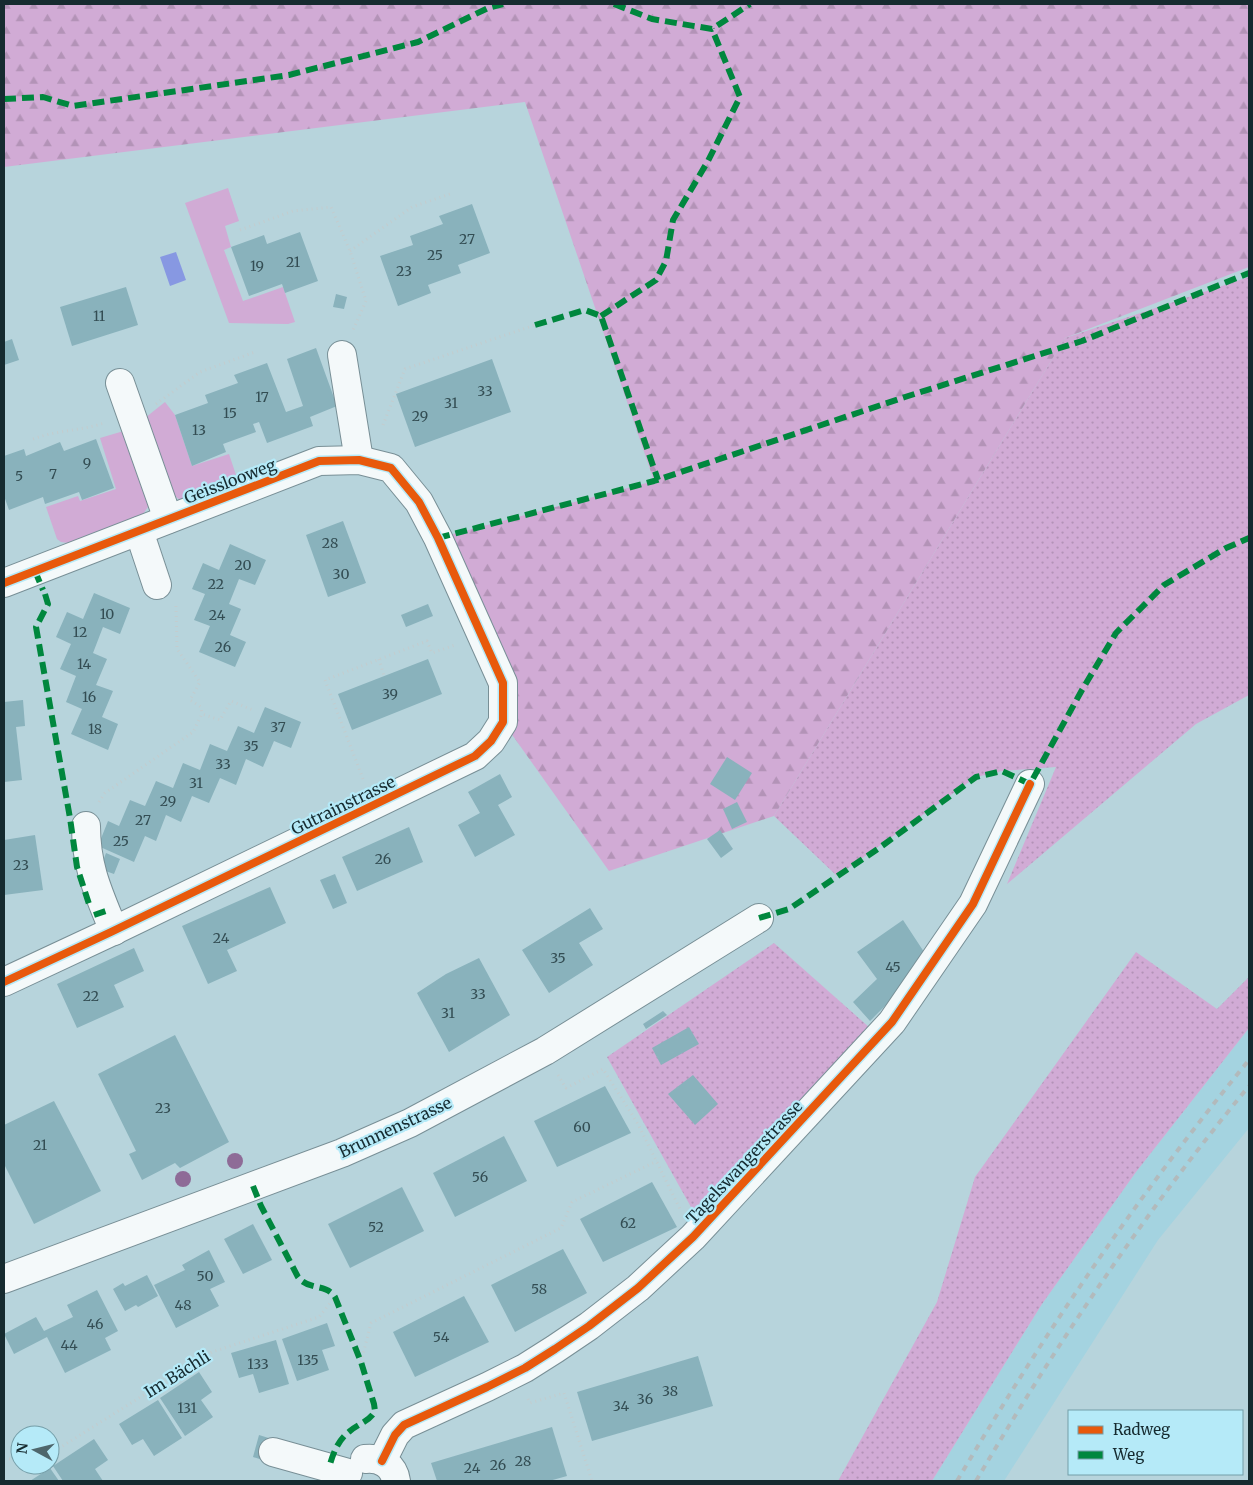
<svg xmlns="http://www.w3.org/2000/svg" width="1253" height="1485" font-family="Merriweather,serif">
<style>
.built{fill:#a4d3e0}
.grass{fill:url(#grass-dots)}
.forest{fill:url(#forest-firs)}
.garden{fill:#d1abd5}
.water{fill:#8798e2}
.building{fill:#89b2bc}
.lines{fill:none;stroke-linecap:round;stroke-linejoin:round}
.minor-casing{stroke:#788f96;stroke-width:30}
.path{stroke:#c3ccce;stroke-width:3;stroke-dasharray:1 4;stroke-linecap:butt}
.minor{stroke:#f4f9fa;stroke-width:28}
.rail{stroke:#b2babc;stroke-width:4;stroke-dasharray:6 6;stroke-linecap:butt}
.quiet{stroke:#00873e;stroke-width:6;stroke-dasharray:12 6;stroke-linecap:butt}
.cycleway-casing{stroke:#b5eaf8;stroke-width:11}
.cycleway{stroke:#e8590c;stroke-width:8}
.tree{fill:#8e6b97}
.labels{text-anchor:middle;stroke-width:4.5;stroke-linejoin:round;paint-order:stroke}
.number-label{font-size:14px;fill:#334d53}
.street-label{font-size:16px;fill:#162b30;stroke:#b5eaf8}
</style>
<defs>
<pattern id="grass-dots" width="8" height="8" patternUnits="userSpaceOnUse" patternTransform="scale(1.25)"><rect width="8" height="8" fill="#d1abd5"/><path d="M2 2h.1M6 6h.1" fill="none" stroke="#b393b7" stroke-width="1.8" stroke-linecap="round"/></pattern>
<pattern id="forest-firs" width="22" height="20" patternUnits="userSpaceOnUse" patternTransform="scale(1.25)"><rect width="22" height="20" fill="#d1abd5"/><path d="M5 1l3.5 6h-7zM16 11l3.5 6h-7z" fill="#b393b7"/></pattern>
</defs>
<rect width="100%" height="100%" fill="#b7d4dc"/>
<polygon class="built" points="1249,1028 1249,1128 1158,1240 1004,1481 932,1481 1042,1304 1136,1172"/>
<g class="grass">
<polygon points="1249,277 1249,695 1196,724 1007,884 1056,767 1002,771 976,777 837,876 774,816 1065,338"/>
<polygon points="774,943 870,1028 696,1216 607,1057"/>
<polygon points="1136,952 1217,1009 1249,977 1249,1028 1136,1172 1042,1304 932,1481 838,1481 937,1302 975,1177"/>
</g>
<polygon class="forest" points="4,4 1249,4 1249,267 1065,338 774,816 609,871 503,722 438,538 654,481 525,102 4,167"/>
<g class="garden">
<polygon points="228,188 239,221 225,226 231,247 224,250 243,301 283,287 295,322 288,324 229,323 185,203"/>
<polygon points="165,402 175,415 192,466 229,454 238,481 180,500 168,491 145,418"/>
<polygon points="127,430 150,499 148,507 143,514 68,543 61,542 57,539 46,507 78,496 80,501 116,489 100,438"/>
</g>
<polygon class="water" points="176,252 186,280 170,286 160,257"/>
<g class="building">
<polygon points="472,204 490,253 458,265 461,273 428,285 431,293 398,306 380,256 413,245 410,236 443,224 439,216"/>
<polygon points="300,232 318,281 285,293 282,284 249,296 231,247 264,235 267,244"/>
<polygon points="126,287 138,325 72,346 60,307"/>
<polygon points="336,294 347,297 344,309 333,307"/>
<polygon points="12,339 19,360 4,365 4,342"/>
<polygon points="316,348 337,406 310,417 313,426 267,443 259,422 253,424 256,432 223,444 226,452 192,466 175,415 208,403 205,395 238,383 234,375 267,363 286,412 303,406 287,359"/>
<polygon points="492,359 511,412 415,447 396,394"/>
<polygon points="96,439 114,488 82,500 79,492 45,504 43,497 9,510 4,496 4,456 24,449 26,456 60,442 64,451"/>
<polygon points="343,521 366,583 328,597 306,535"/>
<polygon points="230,544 266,560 255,585 239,579 229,604 241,609 230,635 246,642 235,667 199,652 210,626 194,620 205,594 192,589 203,563 219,570"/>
<polygon points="94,593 130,608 120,634 103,627 93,653 107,659 96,685 113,691 102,717 118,724 108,750 71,734 82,709 66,702 76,676 60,669 71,644 56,637 67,612 83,619"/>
<polygon points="428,604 433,616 406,627 401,615"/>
<polygon points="428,659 442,694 352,730 338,694"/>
<polygon points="23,700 25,726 16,727 22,780 4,782 4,702"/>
<polygon points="265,707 301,722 291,748 274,741 263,767 246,759 236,785 220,778 209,803 192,796 181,822 166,815 156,841 145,836 134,862 98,846 108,821 119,826 130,800 145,806 156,781 173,788 183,763 200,770 210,744 227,751 238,726 254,733"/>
<polygon points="727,757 752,773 735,800 710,784"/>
<polygon points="500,774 512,797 498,805 515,835 475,857 458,825 480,813 468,792"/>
<polygon points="737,802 747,822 732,829 723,809"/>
<polygon points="409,827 423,862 357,891 342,857"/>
<polygon points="720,830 733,849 721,858 707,839"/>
<polygon points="35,835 43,890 4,895 4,840"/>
<polygon points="106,853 120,859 114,874 100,869"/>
<polygon points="335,874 347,903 333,909 320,880"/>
<polygon points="270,887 286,923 227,950 237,971 208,984 182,926"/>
<polygon points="590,908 603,929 579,943 593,965 549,993 522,950"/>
<polygon points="903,920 926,955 892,999 870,1021 853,1002 877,979 857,952"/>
<polygon points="134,948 144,971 114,985 124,1007 77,1028 57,984"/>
<polygon points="479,958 510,1015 449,1052 417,993 446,974"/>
<polygon points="663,1011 667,1015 646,1029 643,1024"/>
<polygon points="689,1027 699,1044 661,1065 652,1048"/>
<polygon points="175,1035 229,1142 180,1168 175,1163 142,1180 129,1154 136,1151 98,1074"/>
<polygon points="693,1075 718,1104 695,1125 668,1094"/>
<polygon points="605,1086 631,1133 557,1167 534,1121"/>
<polygon points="54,1101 101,1191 34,1224 4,1164 4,1125"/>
<polygon points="504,1136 527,1181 455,1217 433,1173"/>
<polygon points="652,1182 677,1227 603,1262 580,1219"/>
<polygon points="402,1187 424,1231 350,1268 328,1224"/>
<polygon points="253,1224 272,1260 243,1274 224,1239"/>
<polygon points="563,1249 587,1293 515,1332 491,1285"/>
<polygon points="209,1250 225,1282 210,1289 219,1306 176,1328 154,1285 185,1270 182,1265"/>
<polygon points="147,1275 158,1296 138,1307 136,1305 125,1311 113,1289 123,1283 125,1286"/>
<polygon points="97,1290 118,1331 105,1338 111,1350 65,1373 47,1337 14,1354 4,1334 36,1317 44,1331 73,1317 67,1305"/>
<polygon points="464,1296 489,1342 415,1377 393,1332"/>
<polygon points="327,1323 335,1346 322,1350 329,1370 297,1381 282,1339"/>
<polygon points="276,1340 289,1384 259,1393 253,1374 239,1378 231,1353"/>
<polygon points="698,1356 713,1406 592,1441 577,1392"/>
<polygon points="199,1372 212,1392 201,1400 213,1417 185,1436 160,1398"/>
<polygon points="158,1400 182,1438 154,1456 143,1439 132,1445 119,1424"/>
<polygon points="552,1427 567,1476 549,1481 437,1481 431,1463"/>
<polygon points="259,1435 275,1440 269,1462 253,1457"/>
<polygon points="94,1439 108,1460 95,1469 103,1481 63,1481 53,1466"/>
<polygon points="50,1468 59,1481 30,1481"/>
</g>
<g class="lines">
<g class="minor-casing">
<g id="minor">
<polyline points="342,355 359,460"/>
<polyline points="120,383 168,519"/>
<polyline points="139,531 157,585"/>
<polyline points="4,583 319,461 359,460 391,468 419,502 438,538 503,683 503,722 491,741 475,756 111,932 4,982"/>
<path d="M86,826c0,42 13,68 28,105"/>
<polyline points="4,1279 342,1153 410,1123 545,1051 759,918"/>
<polyline points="273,1452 348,1473"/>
<path d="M365,1459c16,-2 29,7 31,22"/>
<polyline points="382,1461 395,1435 404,1425 487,1387 525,1368 555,1349 589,1326 638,1288 693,1237 892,1022 973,904 1030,784"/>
</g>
</g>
<g class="path">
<polyline points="240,230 293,211 331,207 350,251 366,301 353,330"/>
<polyline points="350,251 412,207 453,193"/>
<polyline points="156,404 200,372 255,352"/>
<polyline points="383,425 405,369 535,325"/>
<path d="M33,439c24,-9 48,-8 71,-16"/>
<polyline points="176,606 177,649 200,682 190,700 201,707 202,714"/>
<polyline points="379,659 384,676"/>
<polyline points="363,779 325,680 427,641 432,653 455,645"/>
<polyline points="99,802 105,793 193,732 202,714 220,720 231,701 255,711"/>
<polyline points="558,1075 566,1088 603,1069 638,1124 680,1209"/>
<polyline points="361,1362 371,1323 561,1228 572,1202 657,1161"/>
<polyline points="528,1399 530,1403 564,1393 592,1481"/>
<polyline points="50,1454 212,1352 319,1317 335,1297"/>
<polyline points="4,1459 20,1459"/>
</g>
<use href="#minor" class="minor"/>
<g class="rail">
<path d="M957,1481c88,-149 182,-287 292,-421"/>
<path d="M976,1481c81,-138 171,-272 273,-395"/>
</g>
<g class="quiet">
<polyline points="614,4 652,19 712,29 750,4"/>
<polyline points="4,99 43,97 73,106 289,75 418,42 488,8 503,4"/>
<polyline points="601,316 656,280 666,261 673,220 708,161 740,97 712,29"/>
<polyline points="535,325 585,310 601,316 658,480"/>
<polyline points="438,538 654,481 905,397 1082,341 1249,273"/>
<polyline points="35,571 43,590"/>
<polyline points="45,594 48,604 36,627 70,818 77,867 89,904"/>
<polyline points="94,915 106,911"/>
<polyline points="759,918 789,909 882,846 976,777 1002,771 1030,784 1082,690 1116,633 1164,585 1226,548 1249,538"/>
<path d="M253,1186l8,20 37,71c11,14 28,6 37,20l26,65 13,42 1,7c-5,10 -17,13 -25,20 -12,9 -17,22 -21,37"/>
</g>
<g class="cycleway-casing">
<g id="cycleway">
<polyline points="4,583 319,461 359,460 391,468 419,502 438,538 503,683 503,722 491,741 475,756 111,932 4,982"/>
<polyline points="382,1461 395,1435 404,1425 487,1387 525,1368 555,1349 589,1326 638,1288 693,1237 892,1022 973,904 1030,784"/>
</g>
</g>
<use href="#cycleway" class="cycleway"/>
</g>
<g class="tree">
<circle cx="235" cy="1161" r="8"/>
<circle cx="183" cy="1179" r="8"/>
</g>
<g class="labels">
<g class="number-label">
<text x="467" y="244">27</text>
<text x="435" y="260">25</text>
<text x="293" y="267">21</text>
<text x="257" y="271">19</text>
<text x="404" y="276">23</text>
<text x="99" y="321">11</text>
<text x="485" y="396">33</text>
<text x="262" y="402">17</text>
<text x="451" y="408">31</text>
<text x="230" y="418">15</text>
<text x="420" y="421">29</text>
<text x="199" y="435">13</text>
<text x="87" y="468">9</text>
<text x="53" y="479">7</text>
<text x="19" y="481">5</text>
<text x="330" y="548">28</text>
<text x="243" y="570">20</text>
<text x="341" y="579">30</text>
<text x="216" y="589">22</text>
<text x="107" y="619">10</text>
<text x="217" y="620">24</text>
<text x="80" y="637">12</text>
<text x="223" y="652">26</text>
<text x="84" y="669">14</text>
<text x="390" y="699">39</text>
<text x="89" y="702">16</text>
<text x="278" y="732">37</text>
<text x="95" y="734">18</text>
<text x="251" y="751">35</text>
<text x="223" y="769">33</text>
<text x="196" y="788">31</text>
<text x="168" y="806">29</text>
<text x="143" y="825">27</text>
<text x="121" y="846">25</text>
<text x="383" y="864">26</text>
<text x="21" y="870">23</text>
<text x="221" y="943">24</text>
<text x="558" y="963">35</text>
<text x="893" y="972">45</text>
<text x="478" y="999">33</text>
<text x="91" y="1001">22</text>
<text x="448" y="1018">31</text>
<text x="163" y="1113">23</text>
<text x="582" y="1132">60</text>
<text x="40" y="1150">21</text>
<text x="480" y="1182">56</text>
<text x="628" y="1228">62</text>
<text x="376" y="1232">52</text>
<text x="205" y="1281">50</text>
<text x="539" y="1294">58</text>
<text x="183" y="1310">48</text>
<text x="95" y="1329">46</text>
<text x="441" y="1342">54</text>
<text x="69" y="1350">44</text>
<text x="308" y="1365">135</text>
<text x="258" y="1369">133</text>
<text x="670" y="1396">38</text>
<text x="645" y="1404">36</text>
<text x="621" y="1411">34</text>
<text x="187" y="1413">131</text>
<text x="523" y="1466">28</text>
<text x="498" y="1470">26</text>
<text x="472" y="1473">24</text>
</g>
<g class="street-label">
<text transform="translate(230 481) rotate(-21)" y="6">Geisslooweg</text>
<text transform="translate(343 805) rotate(-26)" y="6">Gutrainstrasse</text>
<text transform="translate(395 1127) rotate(-25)" y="6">Brunnenstrasse</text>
<text transform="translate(744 1162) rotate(-47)" y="6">Tagelswangerstrasse</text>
<text transform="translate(177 1374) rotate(-32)" y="6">Im Bächli</text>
</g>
</g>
<rect width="1253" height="1485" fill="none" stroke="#162b30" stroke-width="10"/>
<rect x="1068" y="1410" width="175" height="65" fill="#b5eaf8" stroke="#759ea8"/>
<rect x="1078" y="1426" width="25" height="8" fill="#e8590c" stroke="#759ea8"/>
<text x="1113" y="1435" font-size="15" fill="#162b30">Radweg</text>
<rect x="1078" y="1451" width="25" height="8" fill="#00873e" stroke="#759ea8"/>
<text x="1113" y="1460" font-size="15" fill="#162b30">Weg</text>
<g transform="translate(35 1450) rotate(277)"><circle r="24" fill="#b5eaf8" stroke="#759ea8"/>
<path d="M0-4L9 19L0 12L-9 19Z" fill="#4e666c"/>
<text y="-8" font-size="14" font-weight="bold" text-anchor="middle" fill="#162b30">N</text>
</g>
</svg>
